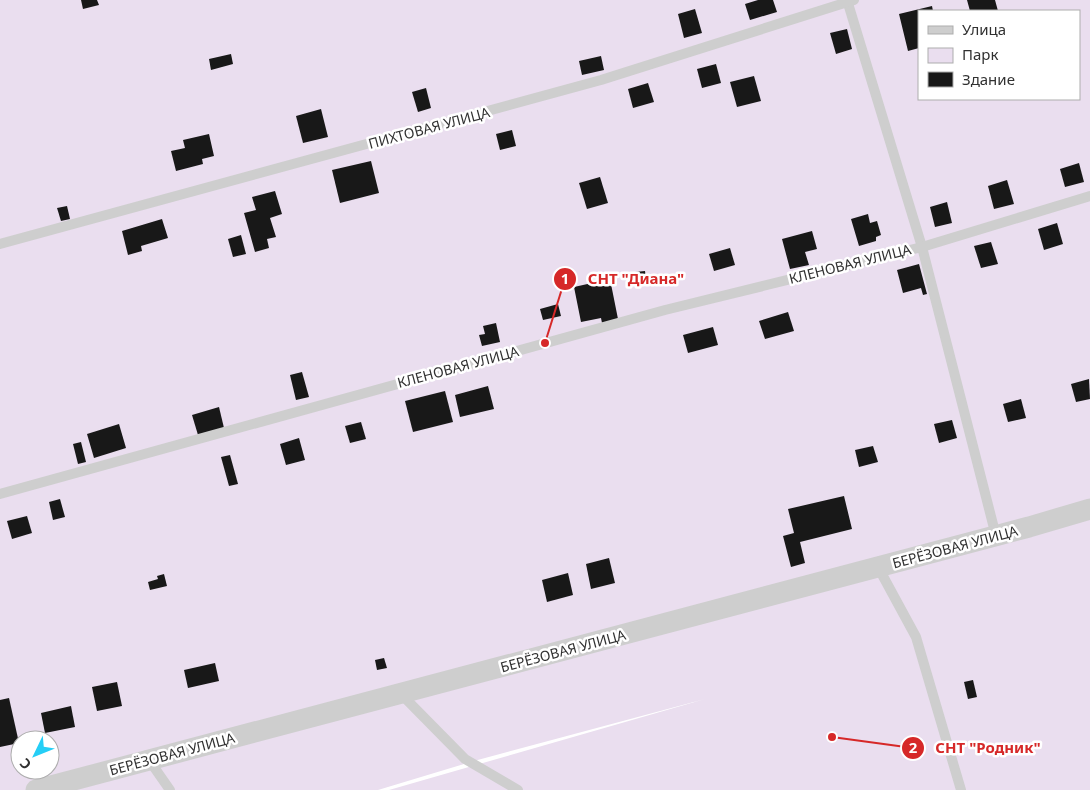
<svg xmlns="http://www.w3.org/2000/svg" width="1090" height="790" font-family="'Noto Sans',sans-serif">
<style>
.green{fill:#eadeef;fill-rule:evenodd}
.building{fill:#181818}
.lines{fill:none;stroke-linecap:round;stroke-linejoin:round}
.lane{stroke:#cecece;stroke-width:10}
.street{stroke:#cecece;stroke-width:21}
.labels{text-anchor:middle;stroke-width:5;stroke-linejoin:round;paint-order:stroke}
.street-label{font-size:14px;fill:#313131;stroke:#fff}
.leader{fill:none;stroke:#d62828;stroke-width:2}
.callout-dot{fill:#d62828;stroke:#fff;stroke-width:2}
.mark-label{font-size:15px;text-anchor:middle;font-weight:bold;fill:#fff}
.callout-label{font-size:15px;text-anchor:middle;font-weight:bold;fill:#d62828;stroke:#fff;stroke-width:5;stroke-linejoin:round;paint-order:stroke}
</style>
<rect width="100%" height="100%" fill="#fff"/>
<path class="green" d="M0,0h1090v790h-701l316,-91 -231,62 -96,29h-378zM919,11h160v88h-160zM20,740h30v30h-30z"/>
<g class="building">
<polygon points="81,0 97,0 99,5 83,9"/>
<polygon points="758,0 773,0 777,12 750,20 745,4"/>
<polygon points="967,0 995,0 998,11 970,11"/>
<polygon points="932,6 933,11 919,11 919,48 908,51 899,14"/>
<polygon points="695,9 702,33 684,38 678,14"/>
<polygon points="847,29 852,49 836,54 830,33"/>
<polygon points="231,54 233,64 211,70 209,59"/>
<polygon points="601,56 604,70 582,75 579,61"/>
<polygon points="716,64 721,83 702,88 697,69"/>
<polygon points="754,76 761,101 737,107 730,82"/>
<polygon points="648,83 654,102 633,108 628,89"/>
<polygon points="426,88 431,108 418,112 412,92"/>
<polygon points="321,109 328,137 303,143 296,116"/>
<polygon points="512,130 516,146 500,150 496,134"/>
<polygon points="209,134 214,156 202,159 203,164 176,171 171,151 185,148 183,140"/>
<polygon points="371,161 379,193 340,203 332,170"/>
<polygon points="1079,163 1084,182 1065,187 1060,169"/>
<polygon points="600,177 608,203 587,209 579,183"/>
<polygon points="1007,180 1014,204 994,209 988,186"/>
<polygon points="275,191 282,214 270,218 276,237 267,239 269,248 255,252 244,213 256,210 252,197"/>
<polygon points="947,202 952,223 935,227 930,207"/>
<polygon points="67,206 70,219 61,221 57,208"/>
<polygon points="868,214 870,223 877,221 881,235 876,237 876,241 859,246 851,219"/>
<polygon points="162,219 168,238 141,246 142,251 128,255 122,231"/>
<polygon points="1057,223 1063,244 1044,250 1038,229"/>
<polygon points="812,231 817,249 805,252 809,265 790,269 782,239"/>
<polygon points="241,235 246,254 233,257 228,239"/>
<polygon points="991,242 998,264 981,268 974,246"/>
<polygon points="730,248 735,265 714,271 709,254"/>
<polygon points="919,264 927,294 923,295 921,288 903,293 897,270"/>
<polygon points="645,271 646,280 636,282 635,272"/>
<polygon points="610,279 618,319 602,323 601,318 581,322 574,287"/>
<polygon points="558,304 561,316 543,320 540,309"/>
<polygon points="788,312 794,331 765,339 759,321"/>
<polygon points="496,323 500,342 482,346 479,335 485,334 483,326"/>
<polygon points="713,327 718,345 688,353 683,335"/>
<polygon points="302,372 309,397 296,400 290,375"/>
<polygon points="1089,379 1090,399 1076,402 1071,384"/>
<polygon points="488,386 494,409 460,417 455,395"/>
<polygon points="445,391 453,422 413,432 405,401"/>
<polygon points="1021,399 1026,418 1008,422 1003,404"/>
<polygon points="219,407 224,428 198,435 192,415"/>
<polygon points="952,420 957,438 939,443 934,424"/>
<polygon points="361,422 366,439 350,443 345,426"/>
<polygon points="119,424 126,448 94,458 87,434"/>
<polygon points="299,438 305,460 286,465 280,444"/>
<polygon points="81,442 86,462 78,464 73,444"/>
<polygon points="873,446 878,462 859,467 855,450"/>
<polygon points="230,455 238,484 229,486 221,457"/>
<polygon points="844,496 852,529 800,542 805,563 791,567 783,536 794,533 788,509"/>
<polygon points="60,499 65,517 53,520 49,502"/>
<polygon points="27,516 32,533 12,539 7,521"/>
<polygon points="609,558 615,583 591,589 586,564"/>
<polygon points="568,573 573,595 547,602 542,580"/>
<polygon points="164,574 167,586 150,590 148,582 158,579 157,576"/>
<polygon points="384,658 387,668 377,670 375,660"/>
<polygon points="215,663 219,681 188,688 184,670"/>
<polygon points="973,680 977,697 968,699 964,682"/>
<polygon points="117,682 122,706 97,711 92,687"/>
<polygon points="9,698 19,743 0,747 0,700"/>
<polygon points="71,706 75,727 45,733 41,713"/>
</g>
<g class="lines">
<g class="lane">
<polyline points="847,0 922,247 996,536"/>
<polyline points="0,244 601,80 854,0"/>
<polyline points="0,494 665,310 922,247 1090,196"/>
<polyline points="878,567 916,637 961,790"/>
<polyline points="401,694 465,759 518,790"/>
<polyline points="149,760 170,790"/>
</g>
<polyline class="street" points="36,790 1029,527 1090,509"/>
</g>
<g class="labels">
<g class="street-label">
<text transform="translate(429 128) rotate(-15)" y="5">ПИХТОВАЯ УЛИЦА</text>
<text transform="translate(850 264) rotate(-14)" y="5">КЛЕНОВАЯ УЛИЦА</text>
<text transform="translate(458 367) rotate(-15)" y="5">КЛЕНОВАЯ УЛИЦА</text>
<text transform="translate(955 547) rotate(-15)" y="5">БЕРЁЗОВАЯ УЛИЦА</text>
<text transform="translate(563 651) rotate(-15)" y="5">БЕРЁЗОВАЯ УЛИЦА</text>
<text transform="translate(172 754) rotate(-15)" y="5">БЕРЁЗОВАЯ УЛИЦА</text>
</g>
</g>
<path class="leader" d="M545 343L565 279M832 737L913 748"/>
<g class="callout-dot">
<circle cx="545" cy="343" r="5"/>
<circle cx="832" cy="737" r="5"/>
<circle cx="565" cy="279" r="12"/>
<circle cx="913" cy="748" r="12"/>
</g>
<g class="mark-label">
<text x="565" y="284">1</text>
<text x="913" y="753">2</text>
</g>
<g class="callout-label">
<text x="636" y="284">СНТ "Диана"</text>
<text x="988" y="753">СНТ "Родник"</text>
</g>
<rect x="918" y="10" width="162" height="90" fill="#ffffff" stroke="#adadad"/>
<rect x="928" y="26" width="25" height="8" fill="#cecece" stroke="#adadad"/>
<text x="962" y="35" font-size="15" fill="#313131">Улица</text>
<rect x="928" y="48" width="25" height="15" fill="#eadeef" stroke="#adadad"/>
<text x="962" y="60" font-size="15" fill="#313131">Парк</text>
<rect x="928" y="72" width="25" height="15" fill="#181818" stroke="#adadad"/>
<text x="962" y="85" font-size="15" fill="#313131">Здание</text>
<g transform="translate(35 755) rotate(227)"><circle r="24" fill="#ffffff" stroke="#adadad"/>
<path d="M0-4L9 19L0 12L-9 19Z" fill="#25cef6"/>
<text y="-8" font-size="14" font-weight="bold" text-anchor="middle" fill="#313131">С</text>
</g>
</svg>
